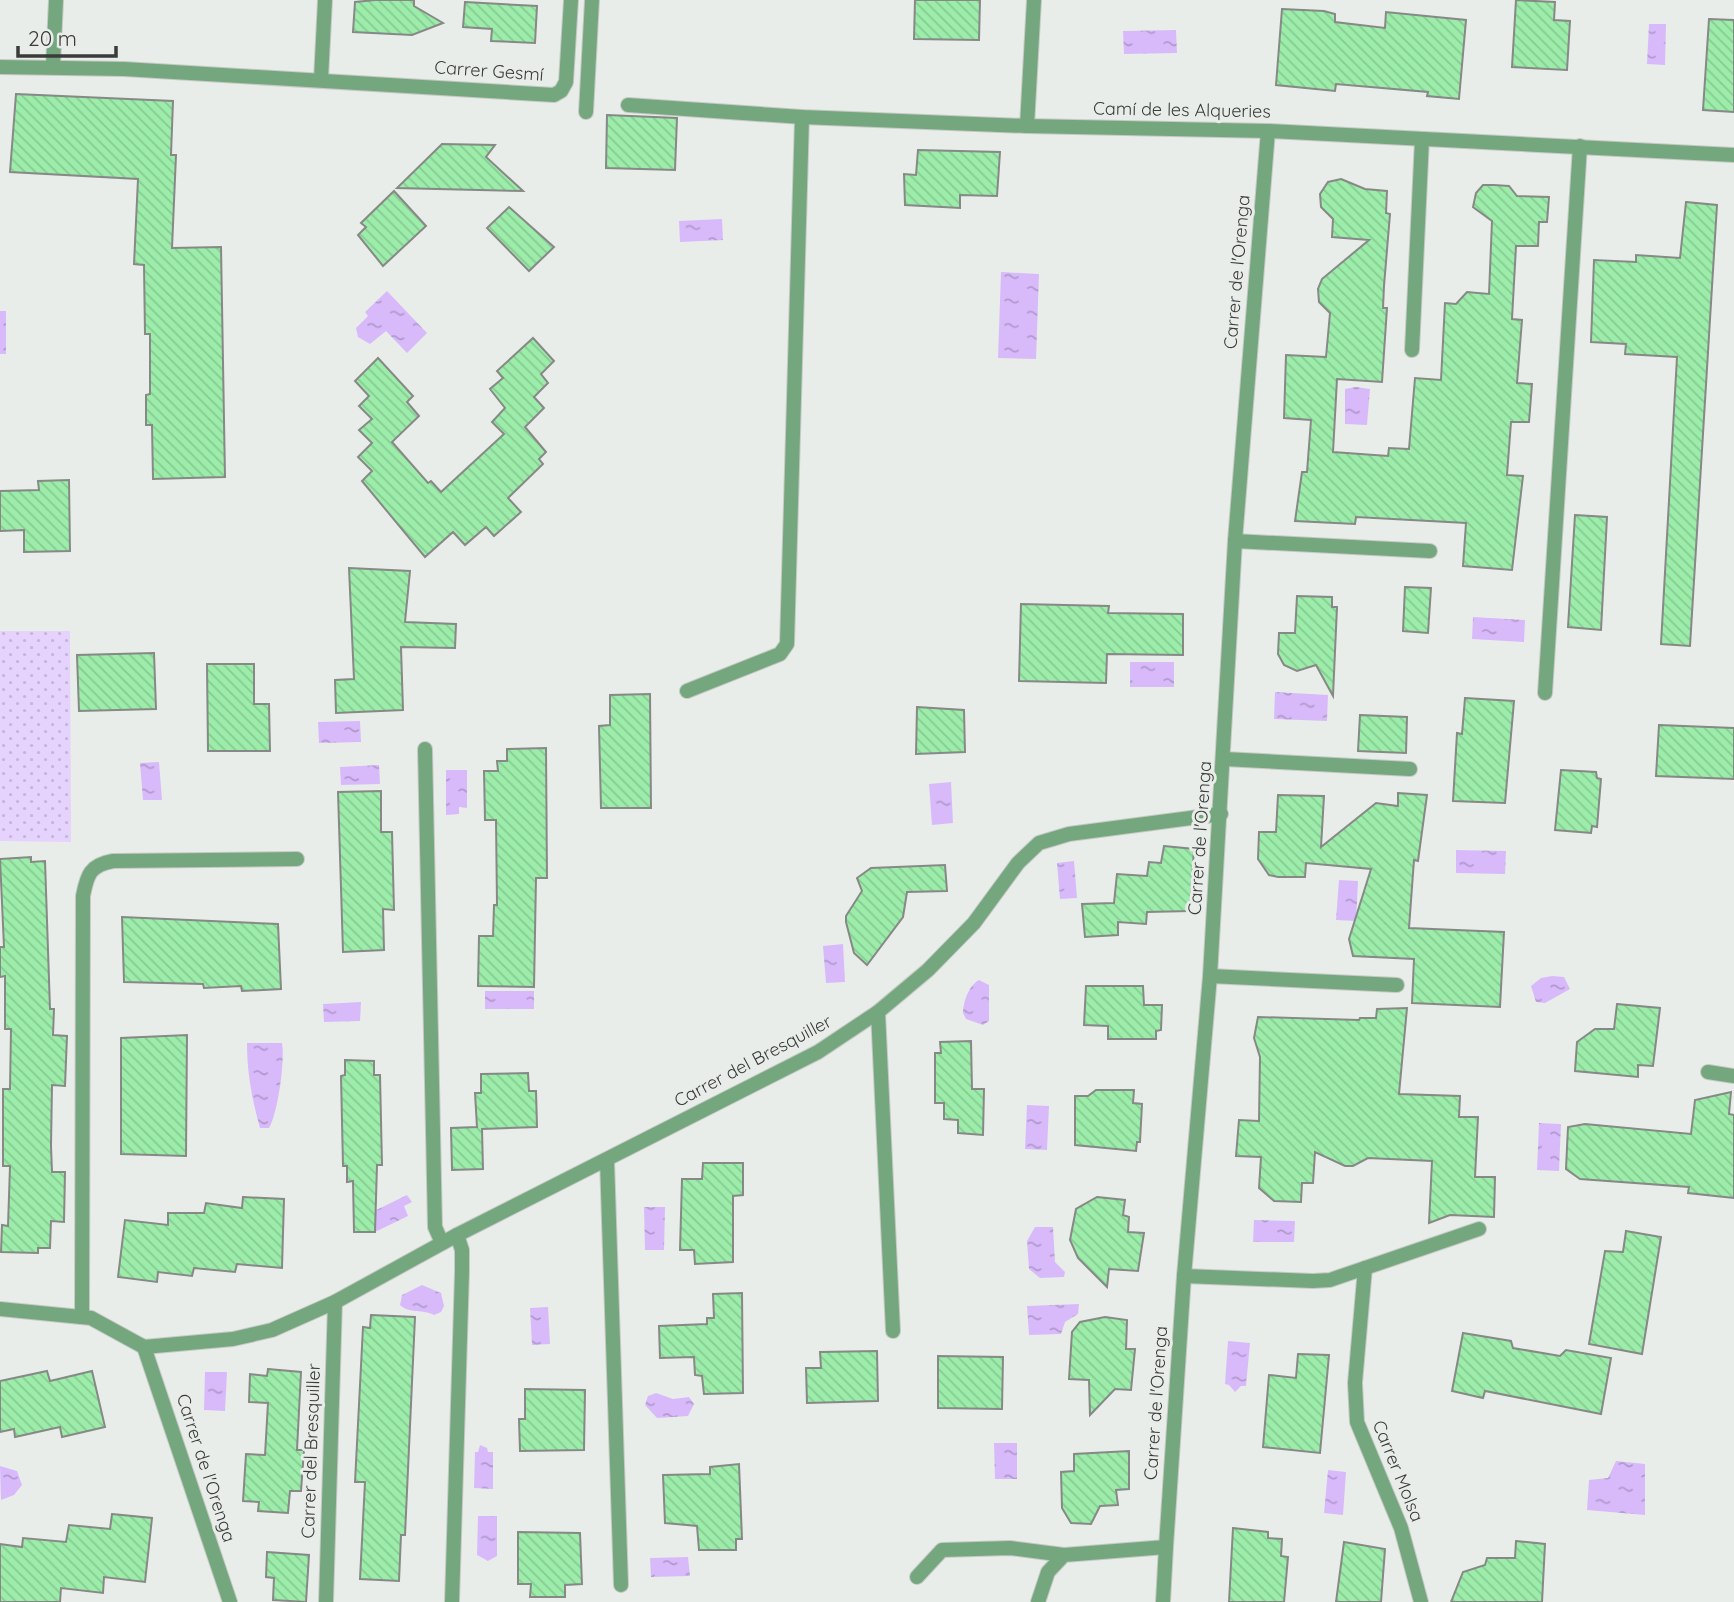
<svg xmlns="http://www.w3.org/2000/svg" width="1734" height="1602" font-family="Quicksand,sans-serif">
<style>
.green{fill:url(#green-dots)}
.water{fill:url(#water-ripples)}
.building{fill:url(#building-back-hatch);stroke:#868986;stroke-width:2}
.lines{fill:none;stroke-linecap:round;stroke-linejoin:round}
.lane-casing{stroke:#c6c9c6;stroke-width:16}
.street-casing{stroke:#c6c9c6;stroke-width:16}
.lane{stroke:#75a77e;stroke-width:14}
.street{stroke:#75a77e;stroke-width:14}
.labels{text-anchor:middle;stroke-width:6;stroke-linejoin:round;paint-order:stroke}
.street-label{font-size:18px;fill:#3a3b3a;stroke:#e9ede9}
</style>
<defs>
<pattern id="green-dots" width="8" height="8" patternUnits="userSpaceOnUse" patternTransform="scale(1.75)"><rect width="8" height="8" fill="#e5d2fd"/><path d="M2 2h.1M6 6h.1" fill="none" stroke="#c5b5da" stroke-width="1.8" stroke-linecap="round"/></pattern>
<pattern id="water-ripples" width="26" height="14" patternUnits="userSpaceOnUse" patternTransform="scale(1.75)"><rect width="26" height="14" fill="#d8bafb"/><path d="M2 4q2-2 4 0t4 0M15 11q2-2 4 0t4 0" fill="none" stroke="#b098cc"/></pattern>
<pattern id="building-back-hatch" width="6" height="6" patternUnits="userSpaceOnUse" patternTransform="scale(1.75)"><rect width="6" height="6" fill="#9cecaa"/><path d="M-1 5l2 2M0 0l6 6M5-1l2 2" fill="none" stroke="#87cb93"/></pattern>
</defs>
<rect width="100%" height="100%" fill="#e9ede9"/>
<polygon class="green" points="0,631 70,631 71,842 0,841"/>
<g class="water">
<polygon points="1649,24 1666,24 1665,65 1647,64"/>
<polygon points="1176,30 1177,53 1124,54 1123,31"/>
<polygon points="722,219 723,240 680,242 679,221"/>
<polygon points="1001,272 1039,274 1036,359 998,358"/>
<polygon points="387,291 427,333 407,353 386,331 370,344 358,337 356,328 368,316 365,312"/>
<rect x="0" y="311" width="6" height="43"/>
<polygon points="1356,387 1370,389 1367,425 1345,424 1345,389"/>
<polygon points="1473,617 1525,620 1524,642 1472,639"/>
<rect x="1130" y="662" width="44" height="25"/>
<polygon points="1275,692 1328,695 1327,721 1274,719"/>
<polygon points="360,721 361,742 319,743 318,722"/>
<polygon points="159,762 162,800 143,800 140,763"/>
<polygon points="379,765 380,784 341,785 340,767"/>
<polygon points="446,770 467,770 467,808 459,807 459,814 446,815"/>
<polygon points="951,782 953,823 932,825 929,784"/>
<polygon points="1456,850 1506,851 1505,874 1456,873"/>
<polygon points="1074,861 1077,898 1060,899 1057,863"/>
<polygon points="1339,880 1358,881 1356,921 1336,920"/>
<polygon points="843,944 845,982 826,983 823,946"/>
<polygon points="1552,976 1564,977 1570,989 1545,1003 1536,1002 1531,986 1541,978"/>
<path d="M979,980l10,5v36l-6,4 -17,-6 -3,-6c0,-11 6,-28 16,-33z"/>
<rect x="485" y="991" width="49" height="18"/>
<polygon points="361,1002 360,1021 324,1022 323,1004"/>
<path d="M247,1043h35c3,18 -4,69 -13,85h-9c-8,-29 -13,-54 -13,-85z"/>
<polygon points="1027,1105 1049,1106 1047,1150 1025,1149"/>
<polygon points="1539,1123 1561,1124 1559,1171 1537,1170"/>
<polygon points="407,1195 412,1202 404,1206 408,1216 375,1232 366,1215"/>
<polygon points="644,1207 665,1207 664,1250 645,1250"/>
<polygon points="1254,1220 1295,1221 1294,1242 1253,1242"/>
<polygon points="1035,1227 1053,1227 1055,1262 1065,1272 1064,1277 1040,1278 1029,1269 1027,1241"/>
<path d="M422,1285l19,8 3,13 -3,6 -7,3c-11,-6 -25,-1 -34,-10l2,-10z"/>
<polygon points="1079,1304 1078,1314 1065,1322 1061,1334 1029,1335 1027,1306"/>
<polygon points="548,1307 550,1344 532,1345 530,1308"/>
<polygon points="1228,1341 1250,1343 1246,1386 1241,1386 1235,1392 1229,1385 1225,1384"/>
<polygon points="205,1372 227,1372 225,1411 204,1410"/>
<polygon points="656,1393 673,1399 689,1397 694,1404 688,1416 657,1418 645,1405 648,1396"/>
<polygon points="994,1443 1017,1443 1017,1479 995,1479"/>
<polygon points="480,1445 487,1448 488,1452 493,1452 493,1489 474,1488 475,1452 478,1452"/>
<polygon points="1616,1461 1645,1464 1645,1515 1587,1510 1589,1480 1608,1478"/>
<polygon points="0,1466 17,1471 22,1485 14,1495 1,1500"/>
<polygon points="1328,1470 1346,1472 1343,1515 1324,1513"/>
<polygon points="478,1516 497,1516 497,1556 488,1561 477,1555"/>
<polygon points="688,1557 690,1576 651,1577 650,1558"/>
</g>
<g class="building">
<polygon points="375,0 414,0 414,6 443,23 412,35 353,32 355,2"/>
<polygon points="915,0 980,0 979,40 914,39"/>
<polygon points="1516,0 1555,2 1554,20 1570,21 1567,70 1512,67"/>
<polygon points="465,2 537,6 535,43 491,41 492,29 463,27"/>
<polygon points="1282,9 1324,11 1335,14 1335,22 1385,28 1386,12 1466,20 1459,99 1427,96 1428,92 1336,84 1335,91 1276,85"/>
<polygon points="1709,19 1734,20 1734,112 1703,110"/>
<polygon points="16,94 173,101 171,155 176,155 172,248 221,247 225,477 153,479 152,425 146,425 146,395 150,394 150,334 145,334 144,265 134,264 138,179 10,172"/>
<polygon points="607,115 677,118 675,170 606,168"/>
<polygon points="442,144 495,145 486,157 523,191 397,188"/>
<polygon points="918,150 1000,152 997,196 960,195 960,208 905,205 904,174 916,175"/>
<polygon points="1341,179 1365,189 1387,191 1386,213 1390,214 1384,286 1383,308 1387,308 1382,382 1337,379 1333,452 1388,456 1389,448 1409,449 1415,378 1441,380 1445,303 1456,304 1467,292 1489,294 1492,221 1473,207 1476,193 1483,185 1494,185 1509,186 1517,196 1549,197 1547,222 1539,222 1538,246 1516,246 1512,319 1522,320 1517,383 1532,384 1529,422 1511,422 1507,475 1523,476 1512,570 1463,566 1466,523 1356,517 1355,524 1295,521 1302,472 1307,472 1311,420 1284,418 1286,355 1326,357 1330,313 1319,302 1318,289 1322,279 1369,240 1332,237 1333,219 1321,207 1320,194 1328,182"/>
<polygon points="394,191 426,226 383,266 358,235 366,227 361,223"/>
<polygon points="1686,202 1717,205 1690,646 1661,644 1677,357 1625,354 1626,344 1591,342 1594,260 1636,262 1636,255 1680,258"/>
<polygon points="509,207 554,247 529,271 487,228"/>
<polygon points="533,338 554,361 541,374 548,383 534,397 544,408 525,427 546,452 539,459 543,464 508,498 521,512 494,536 486,527 465,545 453,532 425,557 362,481 372,471 358,457 372,443 359,430 372,419 359,406 369,396 355,381 378,358 413,396 407,402 419,416 392,442 428,483 431,481 441,492 504,434 492,422 505,408 490,389 503,378 497,371"/>
<polygon points="69,480 70,551 24,552 24,530 0,531 0,491 39,490 38,481"/>
<polygon points="1575,515 1607,517 1601,630 1568,627"/>
<polygon points="349,568 410,571 405,622 456,624 455,648 401,647 403,710 336,713 335,680 354,679"/>
<polygon points="1405,587 1431,588 1428,633 1403,631"/>
<polygon points="1297,596 1332,597 1332,607 1337,607 1333,696 1316,665 1297,671 1284,665 1278,654 1279,633 1295,633"/>
<polygon points="1021,604 1109,606 1108,613 1183,614 1183,655 1107,654 1106,683 1019,681"/>
<polygon points="154,653 156,709 79,711 77,655"/>
<polygon points="207,664 254,664 254,704 269,704 270,751 208,751"/>
<polygon points="650,694 651,808 601,808 599,726 610,725 610,695"/>
<polygon points="1465,698 1514,701 1505,803 1453,801 1457,733 1462,734"/>
<polygon points="917,707 964,710 965,752 916,754"/>
<polygon points="1360,715 1407,717 1406,753 1358,751"/>
<polygon points="1659,725 1734,728 1734,779 1656,776"/>
<polygon points="546,748 547,878 536,878 534,987 478,986 479,936 493,936 494,905 497,905 496,820 485,820 484,771 498,771 497,761 507,761 507,749"/>
<polygon points="1561,770 1596,772 1597,778 1601,779 1597,827 1592,826 1591,833 1555,830"/>
<polygon points="381,791 381,832 392,832 394,910 383,909 384,950 343,952 338,792"/>
<polygon points="1398,793 1427,795 1418,861 1414,860 1409,928 1504,932 1500,1007 1412,1003 1414,959 1353,956 1349,939 1371,869 1306,863 1305,877 1278,877 1269,875 1258,859 1259,832 1276,832 1278,795 1324,796 1321,847 1376,803 1398,806"/>
<polygon points="1164,846 1194,849 1190,911 1147,912 1146,924 1118,922 1118,935 1085,937 1082,904 1114,903 1117,874 1147,876 1149,862 1161,863"/>
<polygon points="31,857 31,862 45,861 50,1009 54,1009 53,1035 67,1036 65,1086 52,1085 51,1146 52,1172 65,1172 64,1222 51,1221 50,1248 38,1248 38,1253 1,1252 2,1225 8,1226 10,1166 3,1166 3,1089 10,1089 11,1029 5,1029 5,976 0,977 0,947 4,947 0,859"/>
<polygon points="945,865 947,891 907,892 903,917 867,965 854,953 846,922 846,916 862,891 857,878 871,868"/>
<polygon points="122,917 278,924 281,989 242,991 241,986 204,988 203,984 124,982"/>
<polygon points="1086,986 1143,986 1144,1005 1162,1005 1161,1030 1156,1031 1156,1039 1108,1039 1108,1026 1084,1025"/>
<polygon points="1617,1004 1660,1008 1653,1066 1638,1065 1638,1077 1575,1071 1577,1042 1595,1029 1614,1029"/>
<polygon points="1407,1008 1399,1094 1460,1096 1459,1117 1478,1117 1475,1177 1495,1177 1494,1217 1450,1215 1429,1223 1432,1161 1368,1158 1353,1166 1345,1166 1315,1152 1313,1183 1302,1183 1301,1202 1274,1201 1259,1188 1261,1157 1236,1156 1239,1120 1259,1121 1260,1057 1254,1038 1258,1017 1359,1020 1360,1018 1376,1018 1377,1009"/>
<polygon points="187,1035 186,1156 121,1154 121,1038"/>
<polygon points="971,1041 972,1089 984,1089 983,1135 958,1133 958,1120 944,1119 944,1103 935,1103 935,1053 941,1053 940,1042"/>
<polygon points="345,1060 374,1061 374,1075 380,1075 382,1165 377,1165 375,1232 354,1232 353,1181 347,1182 347,1166 343,1166 341,1076 345,1075"/>
<polygon points="528,1073 529,1091 536,1091 537,1127 482,1129 483,1169 452,1170 451,1128 477,1127 475,1093 481,1093 481,1074"/>
<polygon points="1096,1090 1134,1090 1133,1103 1142,1104 1140,1142 1137,1142 1136,1151 1075,1145 1075,1096 1088,1096"/>
<polygon points="1731,1092 1729,1114 1734,1115 1734,1198 1688,1193 1689,1187 1580,1179 1566,1169 1568,1127 1585,1124 1691,1134 1695,1100"/>
<polygon points="703,1163 743,1163 743,1195 733,1196 733,1262 695,1264 694,1250 680,1250 682,1179 702,1179"/>
<polygon points="243,1197 284,1199 282,1268 237,1264 235,1272 194,1268 192,1276 158,1272 157,1282 118,1277 125,1220 168,1225 168,1213 204,1213 206,1203 242,1208"/>
<polygon points="1097,1197 1125,1200 1123,1215 1129,1217 1128,1232 1144,1233 1138,1271 1109,1269 1107,1287 1078,1258 1070,1240 1076,1209"/>
<polygon points="1626,1231 1661,1237 1642,1354 1589,1344 1605,1251 1623,1252"/>
<polygon points="742,1293 743,1393 704,1394 702,1376 695,1375 694,1357 660,1358 659,1326 707,1324 707,1318 714,1318 713,1294"/>
<polygon points="371,1315 415,1317 405,1535 401,1535 399,1581 360,1579 365,1482 355,1482 363,1327 370,1328"/>
<polygon points="1105,1317 1127,1320 1126,1349 1135,1349 1131,1390 1115,1389 1090,1415 1089,1380 1069,1379 1072,1332 1080,1322"/>
<polygon points="1463,1333 1511,1341 1513,1348 1560,1356 1566,1350 1611,1358 1601,1414 1485,1391 1483,1398 1452,1391"/>
<polygon points="877,1351 878,1401 807,1403 806,1368 821,1368 820,1352"/>
<polygon points="1298,1354 1329,1355 1320,1453 1263,1447 1269,1375 1296,1378"/>
<polygon points="938,1356 1003,1357 1002,1409 938,1408"/>
<polygon points="268,1369 301,1372 297,1450 304,1450 301,1491 290,1491 288,1513 258,1511 259,1502 243,1501 246,1454 265,1455 268,1403 249,1402 250,1374 267,1376"/>
<polygon points="47,1371 50,1381 92,1371 105,1427 62,1437 60,1427 15,1437 14,1429 0,1432 0,1381"/>
<polygon points="525,1389 585,1390 584,1450 520,1451 519,1419 525,1419"/>
<polygon points="1129,1451 1129,1489 1116,1490 1118,1505 1100,1506 1091,1524 1071,1523 1062,1508 1061,1472 1074,1471 1074,1454"/>
<polygon points="739,1464 742,1539 736,1539 736,1550 699,1550 697,1526 665,1523 663,1475 710,1474 710,1467"/>
<polygon points="112,1514 152,1518 145,1582 104,1577 103,1593 61,1588 60,1602 0,1602 0,1544 22,1547 23,1538 66,1542 69,1525 110,1529"/>
<polygon points="1233,1528 1268,1532 1268,1538 1282,1539 1281,1556 1288,1557 1284,1602 1229,1602"/>
<polygon points="518,1532 580,1533 582,1584 565,1585 565,1597 530,1597 531,1584 518,1584"/>
<polygon points="1516,1541 1545,1544 1542,1602 1451,1602 1463,1572 1485,1565 1487,1558 1515,1558"/>
<polygon points="1344,1542 1385,1549 1381,1602 1336,1602"/>
<polygon points="267,1552 309,1555 306,1602 273,1600 274,1578 266,1577"/>
</g>
<g class="lines">
<g class="lane-casing">
<g id="lane">
<polyline points="628,105 802,117 1027,126"/>
<polyline points="1412,350 1422,139"/>
<polyline points="1235,541 1430,551"/>
<polyline points="687,691 780,654 787,644 802,117"/>
<polyline points="1545,693 1580,146"/>
<polyline points="1224,759 1410,769"/>
<polyline points="1210,976 1397,985"/>
<polyline points="878,1012 893,1331"/>
<polyline points="1708,1072 1734,1076"/>
<polyline points="607,1160 621,1585"/>
<polyline points="1365,1268 1479,1229"/>
<path d="M82,1317l1,-421c4,-21 7,-31 30,-35l184,-2"/>
</g>
</g>
<g class="street-casing">
<g id="street">
<polyline points="1034,0 1027,126 1268,131 1734,155"/>
<polyline points="53,66 56,0"/>
<polyline points="0,67 124,69 554,95 561,91 566,82 571,0"/>
<polyline points="321,79 325,0"/>
<polyline points="586,112 592,0"/>
<polyline points="425,749 435,1227 442,1243"/>
<polyline points="1184,1276 1313,1281 1330,1280 1365,1268 1355,1383 1357,1422 1401,1528 1421,1602"/>
<polyline points="0,1309 91,1318 144,1347 233,1339 272,1330 335,1302 457,1235 818,1052 878,1012 928,970 974,923 1018,863 1039,843 1069,834 1221,814"/>
<polyline points="144,1347 230,1602"/>
<polyline points="917,1577 942,1550 1010,1548 1064,1555"/>
<polyline points="326,1602 335,1302"/>
<polyline points="452,1602 462,1272 462,1250 457,1235"/>
<polyline points="1038,1602 1048,1572 1064,1555 1166,1547 1184,1276 1210,976 1235,541 1268,131"/>
<polyline points="1163,1602 1166,1547"/>
</g>
</g>
<use href="#lane" class="lane"/>
<use href="#street" class="street"/>
</g>
<g class="labels">
<g class="street-label">
<text transform="translate(489 71) rotate(4)" y="6">Carrer Gesmí</text>
<text transform="translate(1182 110) rotate(1)" y="6">Camí de les Alqueries</text>
<text transform="translate(1237 272) rotate(-85)" y="6">Carrer de l'Orenga</text>
<text transform="translate(1200 838) rotate(-86)" y="6">Carrer de l'Orenga</text>
<text transform="translate(753 1061) rotate(-28)" y="6">Carrer del Bresquiller</text>
<text transform="translate(1156 1403) rotate(-86)" y="6">Carrer de l'Orenga</text>
<text transform="translate(311 1451) rotate(-88)" y="6">Carrer del Bresquiller</text>
<text transform="translate(206 1468) rotate(72)" y="6">Carrer de l'Orenga</text>
<text transform="translate(1398 1471) rotate(68)" y="6">Carrer Molsa</text>
</g>
</g>
<path d="M18 46v10h98v-10" fill="none" stroke="#3a3b3a" stroke-width="3.5"/>
<text x="28" y="46" font-size="21" fill="#3a3b3a" stroke="#e9ede9" stroke-width="5" paint-order="stroke">20 m</text>
</svg>
